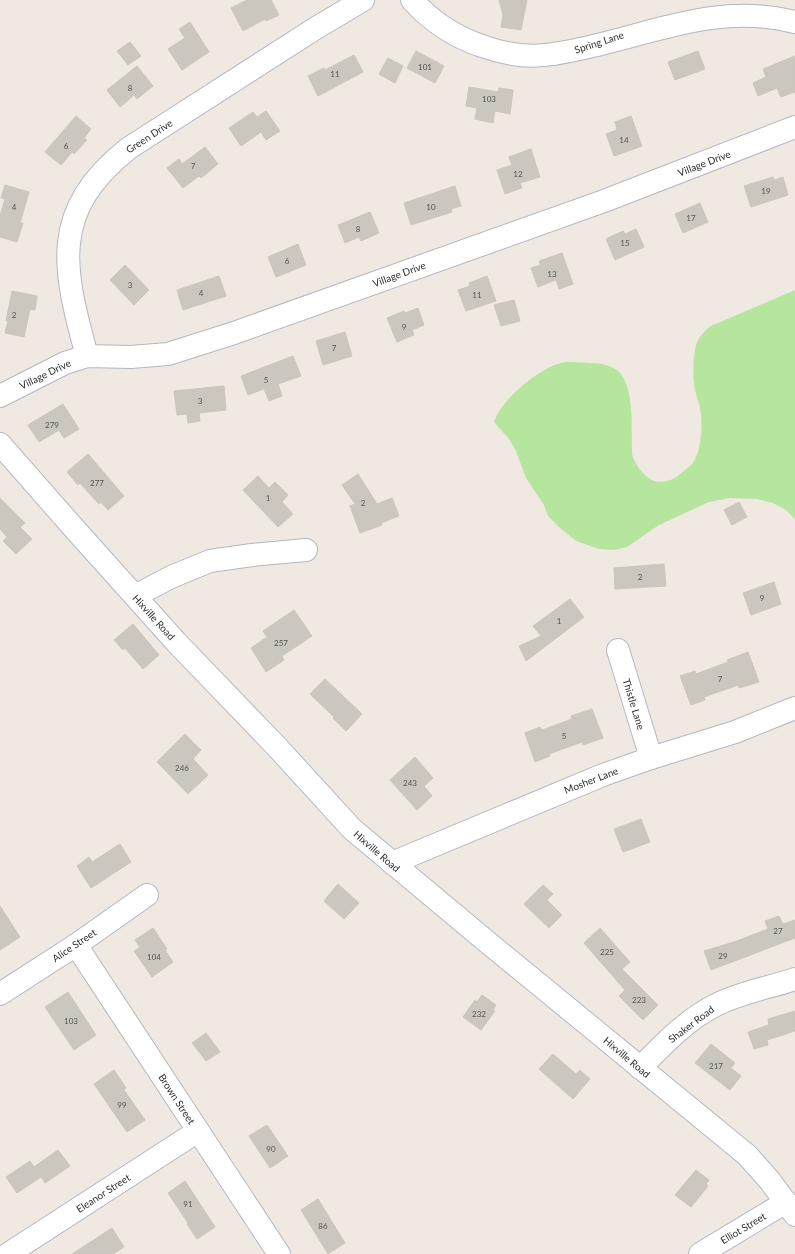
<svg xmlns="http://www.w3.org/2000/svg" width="795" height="1254" font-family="Lato,sans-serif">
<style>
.green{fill:#b6e59e}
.building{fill:#cbc7bf;stroke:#cbc5ba}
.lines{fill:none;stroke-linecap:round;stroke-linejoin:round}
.minor-casing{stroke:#b4b7c1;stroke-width:24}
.minor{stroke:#fff;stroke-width:22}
.labels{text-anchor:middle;stroke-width:3;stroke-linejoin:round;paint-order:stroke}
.number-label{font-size:8px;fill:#555452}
.street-label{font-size:10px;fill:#2e2e2e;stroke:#fff}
</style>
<rect width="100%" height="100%" fill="#efe9e1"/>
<path class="green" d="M795,290v229l-9,-9 -13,-7 -16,-4 -28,-1 -20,4 -50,23 -32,22 -13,3 -15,-1 -23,-8 -17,-14 -11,-11 -4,-11 -18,-27 -10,-27 -7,-12 -15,-17c6,-21 45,-54 67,-59 9,-2 21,0 30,0 10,0 24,3 30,11 14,19 10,58 11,80 3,10 9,19 18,25 8,5 20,3 28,-3 4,-4 10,-8 14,-12 10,-12 11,-42 8,-56 -2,-8 -5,-16 -6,-24 -1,-10 -1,-24 1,-34 1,-10 8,-18 16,-24z"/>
<g class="building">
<polygon points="247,0 271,0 279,15 266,21 265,19 243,31 231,8"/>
<polygon points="499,0 527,0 521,30 501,27 503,15"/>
<polygon points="190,22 209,52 182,70 168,49 185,38 179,29"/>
<polygon points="130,42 141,56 128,65 117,51"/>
<polygon points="416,51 444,66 435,83 407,68"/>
<polygon points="698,51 705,69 675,80 668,62"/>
<polygon points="354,55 363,72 318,96 308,76 324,68 325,70"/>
<polygon points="795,56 795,92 781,97 777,88 758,96 753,83 766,77 763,69"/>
<polygon points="388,58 403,66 395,83 379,74"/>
<polygon points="137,66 153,86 137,99 134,95 120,107 107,90"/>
<polygon points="469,87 498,92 499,88 513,90 510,114 495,111 493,123 475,119 477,108 466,106"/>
<polygon points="266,111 280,131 266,140 261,132 241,146 229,128 253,112 257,117"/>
<polygon points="76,116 91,129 84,138 87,140 74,154 72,152 61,165 45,152"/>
<polygon points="631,116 642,146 614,156 606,134 617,130 615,122"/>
<polygon points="205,147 218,164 201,178 199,176 183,188 167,168 179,159 182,164"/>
<polygon points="531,149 540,177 520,183 522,188 505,194 497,170 512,165 509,157"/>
<polygon points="773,177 774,180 783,177 788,195 751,207 744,186"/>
<polygon points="5,185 29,192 20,223 23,223 17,242 0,237 0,216 5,199 1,198"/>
<polygon points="455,186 461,206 451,209 452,212 411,225 404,203"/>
<polygon points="700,203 708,222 683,233 675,214"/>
<polygon points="370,212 379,233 361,241 359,237 345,243 338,225"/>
<polygon points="636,229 644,247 615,260 606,239 623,231 625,234"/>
<polygon points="298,244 306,265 276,277 268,257"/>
<polygon points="562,253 573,284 559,289 556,280 538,287 531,268 541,265 539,261"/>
<polygon points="125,265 149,290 134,305 110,280"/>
<polygon points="219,276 226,296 183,310 177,290"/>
<polygon points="487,276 496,301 466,311 458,290 470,286 469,283"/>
<polygon points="12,291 37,296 35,310 30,309 24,337 5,333 8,321 6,321"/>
<polygon points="514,300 520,321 501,326 494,305"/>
<polygon points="418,308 424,325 412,330 414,335 397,342 387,318 404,311 405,313"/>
<polygon points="345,332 352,356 323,365 316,341"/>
<polygon points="293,356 301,376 278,384 282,396 269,401 264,389 248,395 241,376"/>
<polygon points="224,386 226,410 199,413 200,421 188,423 187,414 177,415 174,391"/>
<polygon points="63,404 79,429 64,438 59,430 39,442 28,425"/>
<polygon points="88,454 124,496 108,510 101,502 99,504 80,483 78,485 67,472"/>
<polygon points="358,474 377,504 392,498 399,516 381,523 382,525 360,533 350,506 355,504 342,485"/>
<polygon points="258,476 269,488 275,482 288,495 282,502 293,514 278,527 243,490"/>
<polygon points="0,498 25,523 20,527 32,539 16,554 3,541 7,537 0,529"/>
<polygon points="739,502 747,517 732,525 724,510"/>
<polygon points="664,564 666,586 615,589 614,568"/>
<polygon points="774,582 781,604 751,615 743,593"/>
<polygon points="570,599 584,617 526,661 519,646 541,636 533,626"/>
<polygon points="294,610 312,636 282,656 284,660 266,672 251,648 267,637 263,631"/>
<polygon points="133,624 159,655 143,669 125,648 123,650 114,640"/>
<polygon points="748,652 759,682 739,688 738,685 704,697 705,700 691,705 680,676 695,671 696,674 728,662 727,660"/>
<polygon points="325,679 362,714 346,731 333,718 334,717 310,694"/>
<polygon points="592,709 603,738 583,745 582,742 549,754 550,756 535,762 525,733 540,727 542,730 572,719 571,716"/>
<polygon points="185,734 201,750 193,759 208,775 188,794 157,762"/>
<polygon points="415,757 433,778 424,786 432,796 417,810 390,780"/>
<polygon points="641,819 650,842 623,852 614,829"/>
<polygon points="120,844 131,862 91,888 77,866 89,857 92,862"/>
<polygon points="338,884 359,903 344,919 324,901"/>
<polygon points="543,885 553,894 547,900 562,915 549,928 524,904"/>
<polygon points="0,906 20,937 0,950"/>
<polygon points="779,916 783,924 795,920 795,938 711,970 704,951 734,942 768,929 765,921"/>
<polygon points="153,928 167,949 165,950 173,962 152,977 134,951 140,947 135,940"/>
<polygon points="600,928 630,962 622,969 658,1005 643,1020 619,996 625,990 584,943"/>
<polygon points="68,992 96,1035 74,1050 45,1007"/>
<polygon points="482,995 496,1005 493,1010 495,1011 481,1030 463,1017 475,1000 477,1002"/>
<polygon points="795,1011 795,1031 767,1040 768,1045 754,1049 748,1032 769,1025 768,1019"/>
<polygon points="206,1033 220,1052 206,1061 192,1043"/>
<polygon points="711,1044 735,1063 731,1068 741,1076 730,1090 695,1063"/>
<polygon points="553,1054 576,1074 580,1070 590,1079 573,1099 539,1069"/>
<polygon points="114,1070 126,1088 124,1090 145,1120 127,1132 94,1084"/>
<polygon points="267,1125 288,1156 270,1168 249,1136"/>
<polygon points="58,1150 70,1166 45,1183 41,1177 17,1193 6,1177 30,1161 34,1167"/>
<polygon points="696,1170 709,1180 706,1184 708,1186 691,1207 675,1195"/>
<polygon points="185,1181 215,1227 197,1239 187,1224 188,1223 168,1193"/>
<polygon points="318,1199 345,1243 328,1254 301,1210"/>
<polygon points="112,1228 124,1247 113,1254 72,1254"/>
</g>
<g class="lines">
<g class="minor-casing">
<g id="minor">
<path d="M412,0c19,21 43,37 70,46 22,8 47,12 71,8 84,-12 156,-54 242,-32"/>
<path d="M87,356c-24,-88 -38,-145 42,-208l187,-120 47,-28"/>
<polyline points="0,396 65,363 87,356 131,357 168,354 234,333 604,201 795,127"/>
<polyline points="0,444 72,526 176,642 278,748 352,829 486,941 747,1155 770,1181 795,1215"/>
<polyline points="135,596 171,577 210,561 252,555 306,550"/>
<polyline points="618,650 651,758"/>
<polyline points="392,863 603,775 651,758 735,732 795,708"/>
<polyline points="76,945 279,1254"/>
<polyline points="0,994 76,945 147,895"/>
<path d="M640,1068c23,-23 47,-49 76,-63 25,-13 53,-17 79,-26"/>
<polyline points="8,1254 198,1131"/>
<polyline points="700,1254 786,1202"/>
</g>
</g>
<use href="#minor" class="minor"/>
</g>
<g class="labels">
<g class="number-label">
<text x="425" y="70">101</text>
<text x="335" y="77">11</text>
<text x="130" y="91">8</text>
<text x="489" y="102">103</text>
<text x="624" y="143">14</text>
<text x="66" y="149">6</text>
<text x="193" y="169">7</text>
<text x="518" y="177">12</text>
<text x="766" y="194">19</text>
<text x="14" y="210">4</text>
<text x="431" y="210">10</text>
<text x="691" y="221">17</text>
<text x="358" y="232">8</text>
<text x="625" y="246">15</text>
<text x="287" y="264">6</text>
<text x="552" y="277">13</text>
<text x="130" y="288">3</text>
<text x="201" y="296">4</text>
<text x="477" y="298">11</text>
<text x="14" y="318">2</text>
<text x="404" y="330">9</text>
<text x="334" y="351">7</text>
<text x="266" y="383">5</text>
<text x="200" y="404">3</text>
<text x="52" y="428">279</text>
<text x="97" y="486">277</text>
<text x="268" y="501">1</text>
<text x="363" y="506">2</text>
<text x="640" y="580">2</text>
<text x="762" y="601">9</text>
<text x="559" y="624">1</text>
<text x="281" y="646">257</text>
<text x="720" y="682">7</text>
<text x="564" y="739">5</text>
<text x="182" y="771">246</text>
<text x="410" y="786">243</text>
<text x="778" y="934">27</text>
<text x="607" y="955">225</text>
<text x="723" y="959">29</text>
<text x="154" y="960">104</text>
<text x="639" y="1003">223</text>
<text x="479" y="1017">232</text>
<text x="71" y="1024">103</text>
<text x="716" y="1069">217</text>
<text x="122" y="1108">99</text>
<text x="271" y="1152">90</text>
<text x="188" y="1207">91</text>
<text x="323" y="1229">86</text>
</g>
<g class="street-label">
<text transform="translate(599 42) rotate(-18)" y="4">Spring Lane</text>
<text transform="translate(149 136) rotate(-33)" y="4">Green Drive</text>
<text transform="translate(704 163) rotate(-21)" y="4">Village Drive</text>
<text transform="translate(399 274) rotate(-20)" y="4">Village Drive</text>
<text transform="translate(45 374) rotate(-26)" y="4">Village Drive</text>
<text transform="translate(154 617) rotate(48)" y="4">Hixville Road</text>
<text transform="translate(634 704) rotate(73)" y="4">Thistle Lane</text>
<text transform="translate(591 780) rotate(-21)" y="4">Mosher Lane</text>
<text transform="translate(377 851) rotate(41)" y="4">Hixville Road</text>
<text transform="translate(74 945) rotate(-34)" y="4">Alice Street</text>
<text transform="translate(691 1024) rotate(-37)" y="4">Shaker Road</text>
<text transform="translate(627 1057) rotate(40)" y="4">Hixville Road</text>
<text transform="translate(177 1099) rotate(57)" y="4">Brown Street</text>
<text transform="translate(103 1193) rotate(-33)" y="4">Eleanor Street</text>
<text transform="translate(743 1228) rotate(-31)" y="4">Elliot Street</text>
</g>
</g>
</svg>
